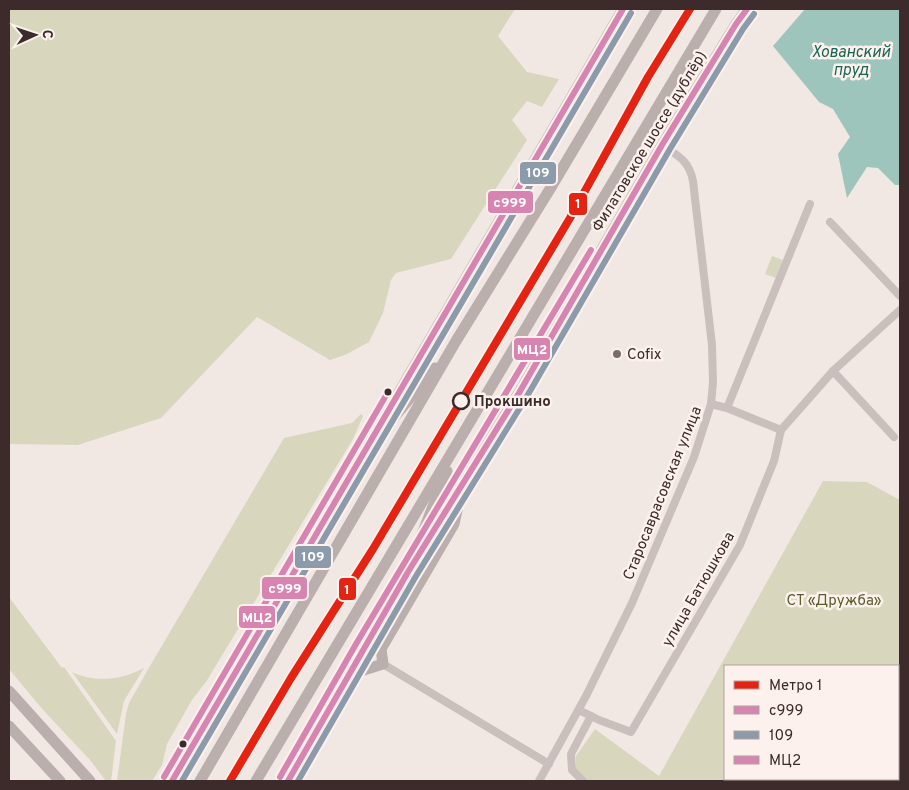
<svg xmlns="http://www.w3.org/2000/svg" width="909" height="790" font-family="Overpass,sans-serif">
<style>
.green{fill:#d8d6bd;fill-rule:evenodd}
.water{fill:#9ec5bb}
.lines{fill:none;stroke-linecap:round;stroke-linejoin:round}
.street{stroke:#cabfbd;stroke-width:8}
.secondary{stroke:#bbafad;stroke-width:11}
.bus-1-casing{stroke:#fcf1ed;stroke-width:10}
.bus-2-casing{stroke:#fcf1ed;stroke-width:10}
.bus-3-casing{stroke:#fcf1ed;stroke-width:10}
.bus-1{stroke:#d884b0;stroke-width:6}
.bus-2{stroke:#8c9baa;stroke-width:6}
.bus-3{stroke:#d884b0;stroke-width:6}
.metro-1-casing{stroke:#fcf1ed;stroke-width:11}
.metro-1{stroke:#e42313;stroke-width:8}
.poi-dot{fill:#7b6d6b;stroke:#fcf1ed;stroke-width:2}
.bus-dot{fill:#3c2b2a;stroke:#fcf1ed;stroke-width:2}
.stop-dot{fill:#fcf1ed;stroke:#3c2b2a;stroke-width:2.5}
.labels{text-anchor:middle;stroke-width:5;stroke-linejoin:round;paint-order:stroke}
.street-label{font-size:15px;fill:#3c2b2a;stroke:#fcf1ed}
.poi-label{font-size:15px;fill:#3c2b2a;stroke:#fcf1ed;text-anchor:start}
.stop-label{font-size:15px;font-weight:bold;fill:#3c2b2a;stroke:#fcf1ed;text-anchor:start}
.park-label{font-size:15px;fill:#585e2a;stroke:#fcf1ed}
.water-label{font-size:16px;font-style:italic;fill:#1a6355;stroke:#fcf1ed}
.line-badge{stroke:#fcf1ed;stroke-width:2}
.badge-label{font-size:14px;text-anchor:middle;font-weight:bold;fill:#fff}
</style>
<rect width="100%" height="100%" fill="#f1e8e4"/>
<g class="green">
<polygon points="9,9 515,9 498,36 527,72 559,79 542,107 527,101 512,120 527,140 451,259 396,273 391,280 383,313 369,342 345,355 330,360 257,317 161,418 78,445 9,444"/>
<polygon points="772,256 783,260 776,278 765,274"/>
<polygon points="361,414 363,416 353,439 206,682 192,700 167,744 162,765 152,781 117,781 126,714 129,703 150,666 284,438 352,423"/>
<path d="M823,481l44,1 33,18v281h-321l-3,-2v-23l19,-27 64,47zM725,666h173v113h-173z"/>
<polygon points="9,597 62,668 64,667 116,741 111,781 106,781 90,760 44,711 9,669"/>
<path d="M144,668l-20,33 -7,33 -45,-62c23,11 50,8 72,-4z"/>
</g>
<polygon class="water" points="805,9 900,9 900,185 895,185 878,168 867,167 847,198 838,154 850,137 833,109 819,102 773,46"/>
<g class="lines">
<g class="street">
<polyline points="830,222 900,296"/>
<polyline points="833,371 894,437"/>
<polyline points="711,404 727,408 781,430"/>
<polyline points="727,408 810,204"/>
<polyline points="383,664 549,764"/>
<polyline points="579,710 599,720 631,732 740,545 774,461 781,430 833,371 900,310"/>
<path d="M539,781l47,-85 46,-93 62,-146 17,-53 2,-22 -1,-37 -19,-164c-4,-21 -15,-25 -31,-36"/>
<polyline points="583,781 572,770 571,754 591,716"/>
</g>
<g class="secondary">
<polyline points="381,433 435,368"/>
<polyline points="417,547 447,471"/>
<polyline points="348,675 383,664 381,649 454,524 461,492"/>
<polyline points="9,691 90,781"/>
<polyline points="9,726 60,781"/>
<polyline points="172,781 623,9"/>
<polyline points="200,781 456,341 550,189 657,9"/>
<polyline points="256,781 716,9"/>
<polyline points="288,781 408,572 519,393 662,145 736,24 747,9"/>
</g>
<g class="bus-1-casing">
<g id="bus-1">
<polyline points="172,781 623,9"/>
<polyline points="288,781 408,572 519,393 662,145 736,24 747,9"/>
</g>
</g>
<g class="bus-2-casing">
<g id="bus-2">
<polyline points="182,781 631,13"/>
<polyline points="298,781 416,576 526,398 670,149 743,29 754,14"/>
</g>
</g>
<g class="bus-3-casing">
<g id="bus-3">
<polyline points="164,777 388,392"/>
<polyline points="280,777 356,644 591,250"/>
</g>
</g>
<use href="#bus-1" class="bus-1"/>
<use href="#bus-2" class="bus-2"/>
<use href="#bus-3" class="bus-3"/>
<g class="metro-1-casing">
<polyline id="metro-1" points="230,781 291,678 373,549 570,218 648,77 690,9"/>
</g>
<use href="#metro-1" class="metro-1"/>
</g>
<circle class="poi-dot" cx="617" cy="354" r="5"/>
<g class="bus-dot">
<circle cx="388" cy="392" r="4.5"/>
<circle cx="183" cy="744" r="4.5"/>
</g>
<circle class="stop-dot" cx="461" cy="401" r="8"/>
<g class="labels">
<g class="street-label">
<text transform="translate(649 141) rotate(-59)" y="5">Филатовское шоссе (дублёр)</text>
<text transform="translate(662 493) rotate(-68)" y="5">Старосаврасовская улица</text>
<text transform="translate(698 589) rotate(-60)" y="5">улица Батюшкова</text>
</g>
<g class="poi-label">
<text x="627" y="359">Cofix</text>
</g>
<g class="stop-label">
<text x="474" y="406">Прокшино</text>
</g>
<g class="park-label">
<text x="834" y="605">СТ «Дружба»</text>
</g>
<g class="water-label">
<text x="851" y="57">Хованский<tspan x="851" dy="18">пруд</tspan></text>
</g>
</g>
<g class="line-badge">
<rect x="519" y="161" width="38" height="24" rx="5" fill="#8c9baa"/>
<rect x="487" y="190" width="47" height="24" rx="5" fill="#d884b0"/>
<rect x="568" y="192" width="20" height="24" rx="5" fill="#e42313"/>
<rect x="513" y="337" width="38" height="24" rx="5" fill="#d884b0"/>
<rect x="294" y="545" width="38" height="24" rx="5" fill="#8c9baa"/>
<rect x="261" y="576" width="47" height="24" rx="5" fill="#d884b0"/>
<rect x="338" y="577" width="19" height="24" rx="5" fill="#e42313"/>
<rect x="238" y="605" width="38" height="24" rx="5" fill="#d884b0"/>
</g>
<g class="badge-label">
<text x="538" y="177">109</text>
<text x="510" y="207">с999</text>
<text x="578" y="208">1</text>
<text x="532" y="354">МЦ2</text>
<text x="313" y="561">109</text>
<text x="285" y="593">с999</text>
<text x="347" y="594">1</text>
<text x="257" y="622">МЦ2</text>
</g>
<rect width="909" height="790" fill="none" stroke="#3c2b2a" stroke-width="20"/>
<rect x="724" y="665" width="175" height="115" fill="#fcf1ed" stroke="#afa29f"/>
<rect x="734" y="681" width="25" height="8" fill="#e42313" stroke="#afa29f"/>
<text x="769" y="690" font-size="15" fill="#3c2b2a">Метро 1</text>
<rect x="734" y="706" width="25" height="8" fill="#d884b0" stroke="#afa29f"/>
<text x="769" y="715" font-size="15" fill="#3c2b2a">с999</text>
<rect x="734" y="731" width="25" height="8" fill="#8c9baa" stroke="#afa29f"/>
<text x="769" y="740" font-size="15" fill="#3c2b2a">109</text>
<rect x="734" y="756" width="25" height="8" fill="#d884b0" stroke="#afa29f"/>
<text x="769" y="765" font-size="15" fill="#3c2b2a">МЦ2</text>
<g transform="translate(35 35) rotate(87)" stroke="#fcf1ed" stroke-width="4" paint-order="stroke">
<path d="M0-4L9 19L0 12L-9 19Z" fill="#3c2b2a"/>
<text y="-8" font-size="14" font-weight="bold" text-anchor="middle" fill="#3c2b2a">С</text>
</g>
</svg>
